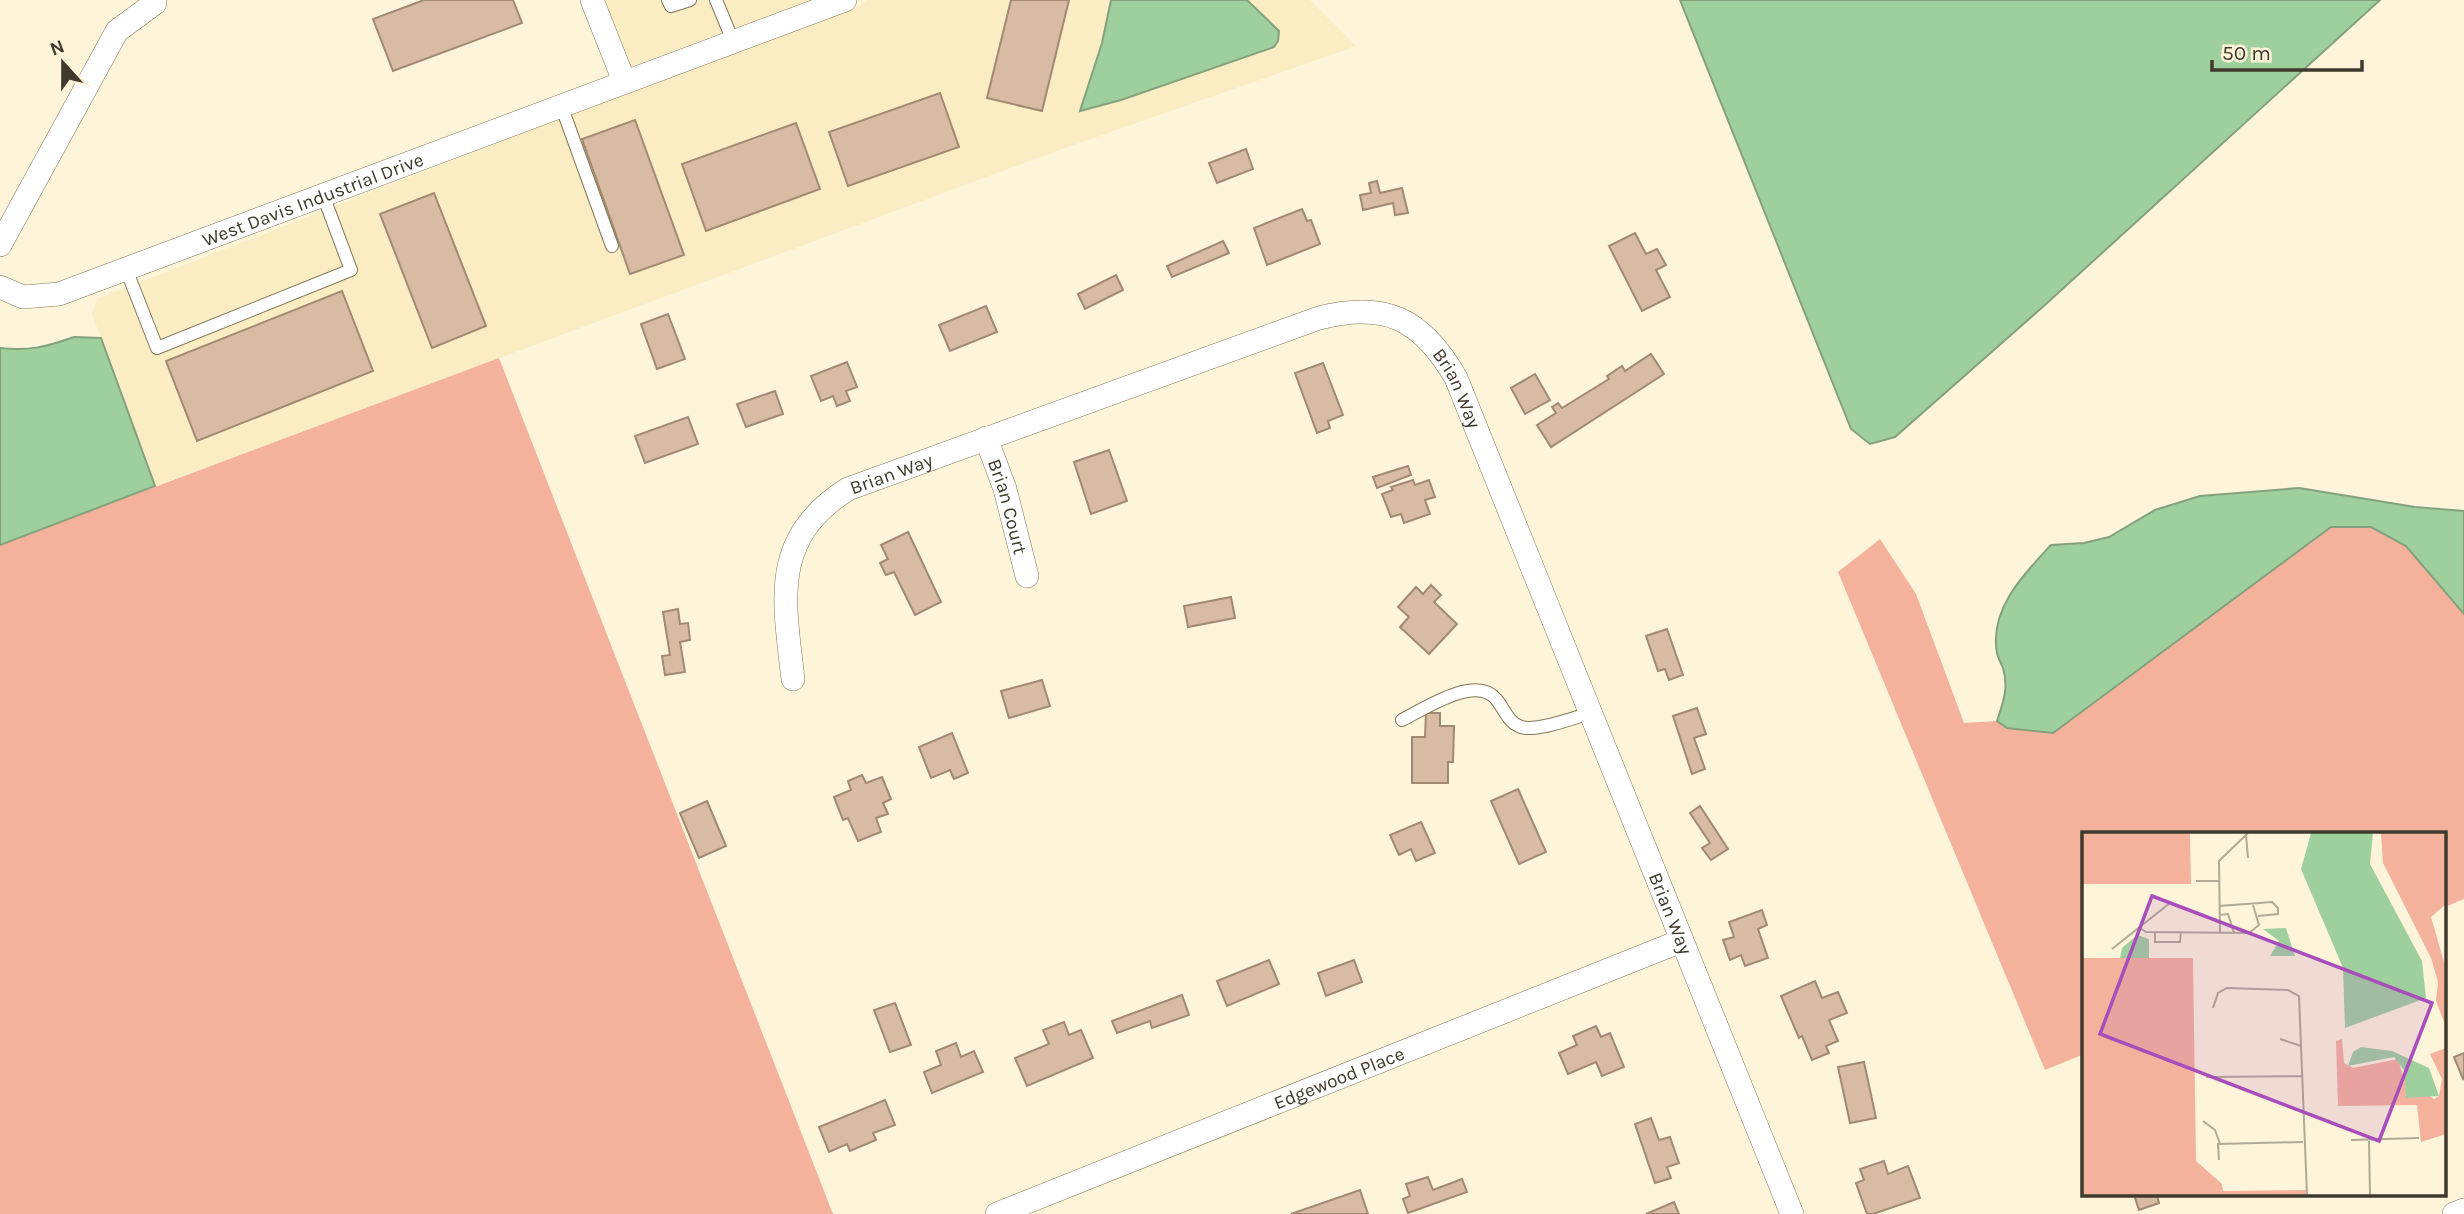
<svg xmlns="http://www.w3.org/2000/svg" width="2464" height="1214" font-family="Karla,sans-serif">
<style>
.built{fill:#faecc3}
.green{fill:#f4b29c}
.water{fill:#a0cf9e;stroke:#83a27c;stroke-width:2}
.building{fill:#d7bca3;stroke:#a28971;stroke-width:2}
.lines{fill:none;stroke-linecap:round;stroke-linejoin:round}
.service-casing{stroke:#817758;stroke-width:14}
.minor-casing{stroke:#817758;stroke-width:24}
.service{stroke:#fff;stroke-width:12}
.minor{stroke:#fff;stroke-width:23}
.labels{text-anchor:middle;stroke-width:6;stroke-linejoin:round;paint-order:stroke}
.street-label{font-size:19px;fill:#3f3a2d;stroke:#fdf4d9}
.inset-road{fill:none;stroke:#b1aa94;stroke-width:2}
.view{fill:#a84eba;fill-opacity:0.15;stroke:#a84eba;stroke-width:3.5}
.inset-edge{fill:none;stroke:#3f3a2d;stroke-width:3.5}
</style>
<rect width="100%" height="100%" fill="#fdf4d9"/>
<g class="built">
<polygon points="602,0 811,0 629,67"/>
<polygon points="867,0 1111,0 1102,43 1081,111 1121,100 1274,47 1261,15 1247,0 1310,0 1356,46 1062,149 155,486 92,314 97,299 628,92 857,8"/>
</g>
<g class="green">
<polygon points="499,358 833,1214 0,1214 0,545"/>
<polygon points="2331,527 2371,527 2406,546 2464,614 2464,899 2445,907 2445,834 2084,834 2084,1054 2045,1070 1838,572 1880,539 1916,594 1964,723 1997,721 2007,728 2053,733"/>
</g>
<g class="water">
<polygon points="1111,0 1247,0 1279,31 1278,41 1274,47 1121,100 1080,111 1102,43"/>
<polygon points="1680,0 2380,0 2046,304 1895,437 1870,444 1851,429"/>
<path d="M74,337l27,1 54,148 -155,59v-197c29,3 46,-1 74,-11z"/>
<path d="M2299,488l116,19 49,4v103l-58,-68 -35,-19h-40l-278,206 -46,-5 -10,-7c6,-18 12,-33 6,-53 -2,-5 -5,-10 -6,-15 -8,-44 27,-79 54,-108l33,-2 25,-6 46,-27 45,-14z"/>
</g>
<g class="building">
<polygon points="424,0 513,0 522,23 393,71 373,19"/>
<polygon points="1011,0 1069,0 1042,111 987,98"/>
<polygon points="940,93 959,147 848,186 829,132"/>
<polygon points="635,120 684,255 630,274 582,139"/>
<polygon points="796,123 820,189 706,231 682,164"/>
<polygon points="1246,149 1253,169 1217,183 1209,163"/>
<polygon points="1377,181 1380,193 1402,188 1408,213 1395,215 1393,203 1363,210 1360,195 1371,193 1369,183"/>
<polygon points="434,193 486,326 432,348 380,214"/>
<polygon points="1302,209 1307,221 1311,220 1320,244 1267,265 1254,228"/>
<polygon points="1635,233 1646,254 1657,249 1666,265 1656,270 1670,297 1642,311 1609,246"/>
<polygon points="1223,241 1229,253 1172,277 1167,266"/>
<polygon points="1116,275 1123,290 1085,309 1078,294"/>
<polygon points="342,291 373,371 197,441 166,361"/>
<polygon points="986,306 997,332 950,351 939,325"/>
<polygon points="668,314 685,359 657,369 641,324"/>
<polygon points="1651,354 1664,374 1551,447 1537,425 1556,413 1552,407 1558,403 1562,408 1609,379 1607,376 1622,366 1625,371"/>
<polygon points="847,362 857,387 846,391 850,401 837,406 833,396 821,401 811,376"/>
<polygon points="1323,363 1343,415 1328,421 1330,428 1317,433 1295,373"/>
<polygon points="1535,374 1550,400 1525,414 1511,388"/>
<polygon points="775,391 783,414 746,427 737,404"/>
<polygon points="688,417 698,444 645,463 635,436"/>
<polygon points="1109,450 1127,501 1091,514 1074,462"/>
<polygon points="1408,466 1411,475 1377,488 1373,477"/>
<polygon points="1413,480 1415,485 1429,480 1435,497 1425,500 1430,514 1404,523 1401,514 1391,517 1382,494 1393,490 1391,487"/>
<polygon points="908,532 941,602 915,615 894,572 886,575 880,563 888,559 881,545"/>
<polygon points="1431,585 1441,595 1434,602 1457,624 1429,654 1400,627 1409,617 1398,607 1416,587 1423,594"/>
<polygon points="1231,597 1235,618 1188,627 1184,606"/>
<polygon points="678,609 680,624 688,623 690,640 680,642 685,672 665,675 662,656 670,655 663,612"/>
<polygon points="1667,629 1683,675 1669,680 1665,669 1658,671 1646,636"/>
<polygon points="1042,680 1050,706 1009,718 1001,691"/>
<polygon points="1697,708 1706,734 1694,738 1705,769 1692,774 1673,716"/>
<polygon points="1426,713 1440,713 1440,726 1454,726 1453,762 1448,762 1448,783 1412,783 1412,737 1425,737"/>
<polygon points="952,733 968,773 954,779 950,770 931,778 919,747"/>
<polygon points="862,775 866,783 882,777 891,799 883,803 888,814 876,818 881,832 858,841 848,818 843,820 834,797 851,790 848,781"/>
<polygon points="1518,789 1546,852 1519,864 1491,801"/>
<polygon points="707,801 726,846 699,858 680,813"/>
<polygon points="1700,806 1728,849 1711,860 1702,848 1710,843 1690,813"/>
<polygon points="1421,822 1435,853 1416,861 1411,849 1399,855 1390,835"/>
<polygon points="1762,910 1767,925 1758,929 1768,958 1745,966 1741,955 1730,960 1723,940 1734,937 1729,922"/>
<polygon points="1269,960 1279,984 1227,1006 1217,981"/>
<polygon points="1354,960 1362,982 1326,996 1318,973"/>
<polygon points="1815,981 1822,998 1838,992 1847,1013 1829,1020 1838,1041 1826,1046 1829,1053 1812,1060 1802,1036 1799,1038 1781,996"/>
<polygon points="1182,995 1189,1015 1152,1028 1150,1021 1117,1033 1112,1021"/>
<polygon points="895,1003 911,1045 890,1052 874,1010"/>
<polygon points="1064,1022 1069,1035 1081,1030 1093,1058 1027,1086 1015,1058 1049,1044 1043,1030"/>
<polygon points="1596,1026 1601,1037 1610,1033 1624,1067 1602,1076 1596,1062 1568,1074 1559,1053 1577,1045 1573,1036"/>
<polygon points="956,1043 961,1057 974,1051 983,1072 932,1093 924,1072 941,1065 936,1051"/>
<polygon points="2464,1053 2464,1078 2463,1079 2454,1057"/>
<polygon points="1864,1062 1876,1118 1850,1123 1838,1067"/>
<polygon points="885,1100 895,1125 873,1133 876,1140 850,1151 847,1144 829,1152 819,1127"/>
<polygon points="1651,1118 1659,1140 1670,1137 1679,1163 1667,1167 1671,1178 1655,1183 1635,1124"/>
<polygon points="1884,1161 1888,1174 1908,1166 1920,1198 1873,1214 1867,1214 1856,1183 1864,1180 1860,1169"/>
<polygon points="1428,1177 1433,1190 1462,1179 1467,1192 1408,1213 1403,1199 1410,1196 1406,1184"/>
<polygon points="1360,1190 1368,1214 1291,1214"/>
<polygon points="2134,1195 2157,1195 2159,1203 2139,1210"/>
<polygon points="1674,1202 1679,1214 1646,1214"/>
</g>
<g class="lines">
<g class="service-casing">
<g id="service">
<polyline points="668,0 671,6 690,0"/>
<polyline points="716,0 733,41"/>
<polyline points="561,105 612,246"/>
<polyline points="126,269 157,348 351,270 323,195"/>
<path d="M1402,720c22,-11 74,-46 94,-21 8,9 12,24 25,28 15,5 53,-9 69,-14"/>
</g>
</g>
<g class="minor-casing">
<g id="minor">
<polyline points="592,0 624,81"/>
<polyline points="0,245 117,31 155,3"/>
<path id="s1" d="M0,287l23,10 36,-3 786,-294"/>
<path id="s2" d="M986,438l19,51 22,87"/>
<path id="s3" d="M793,679c-9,-79 -23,-141 55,-190l471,-171c67,-17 103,1 137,60l336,836"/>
<path id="s4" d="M997,1214l684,-273"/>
<polyline points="2454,1214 2464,1210"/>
</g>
</g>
<use href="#service" class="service"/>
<use href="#minor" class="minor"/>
</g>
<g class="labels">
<g class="street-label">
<text dy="7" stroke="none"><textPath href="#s1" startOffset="332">West Davis Industrial Drive</textPath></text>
<text dy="7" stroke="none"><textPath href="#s3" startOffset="889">Brian Way</textPath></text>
<text dy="7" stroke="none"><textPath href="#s3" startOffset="259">Brian Way</textPath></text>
<text dy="7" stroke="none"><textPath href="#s2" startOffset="72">Brian Court</textPath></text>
<text dy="7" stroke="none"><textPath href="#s3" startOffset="1456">Brian Way</textPath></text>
<text dy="7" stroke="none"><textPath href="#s4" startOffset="368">Edgewood Place</textPath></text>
</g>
</g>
<g transform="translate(2082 832)">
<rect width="364" height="364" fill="#fdf4d9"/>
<path d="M0,1h108l1,51h-109zM299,1h65v71l-15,13 13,45 2,65 -10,-26 2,-19 -7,-24 -48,-95zM0,126h111l3,203 26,23 1,7 83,-1 2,5h-226zM260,207l2,24 9,5 45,-9 6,20 30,20 5,-3 3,-17 -12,-25 16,-6v86l-25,8 -4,-37 -79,1 -2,-65z" fill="#f4b29c"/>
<path d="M229,1h62l-3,31 52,97 4,37 -81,30 -2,-60 -42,-99zM204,96l9,28h-25l9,-15 -16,-12zM55,103l12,4v19h-29l2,-10zM279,215l31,4 37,17 10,28 -33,2 -2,-28 -10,-13 -46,9 5,-14z" fill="#a0cf9e"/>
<path class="inset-road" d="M164,3l2,23M114,49h23M137,74l53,-4 6,6v6l-20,2M137,83l9,-1 6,19M56,95l8,5 103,1 10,-8 -6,-20M73,100v10h25l1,-10M138,100l-1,-71 29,-28M30,117l58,-46M131,176l5,-15 9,-5 61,2 11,6 8,199M198,207l21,7M124,245l96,-1M121,289l12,9 5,14M269,308l68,-2M287,309l1,54M137,328l-1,-16 85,-2"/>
<path class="view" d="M70,64l280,107 -53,138 -279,-107z"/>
<rect width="364" height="364" class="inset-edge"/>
</g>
<g transform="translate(63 63) rotate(339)" stroke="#fdf4d9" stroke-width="5" paint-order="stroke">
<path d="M0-5L12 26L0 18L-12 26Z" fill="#3f3a2d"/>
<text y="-10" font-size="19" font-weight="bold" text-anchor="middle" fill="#3f3a2d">N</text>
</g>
<path d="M2212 60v10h150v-10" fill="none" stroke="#3f3a2d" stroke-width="3.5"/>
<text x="2222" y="60" font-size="21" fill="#3f3a2d" stroke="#fdf4d9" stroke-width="5" paint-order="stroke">50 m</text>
</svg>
